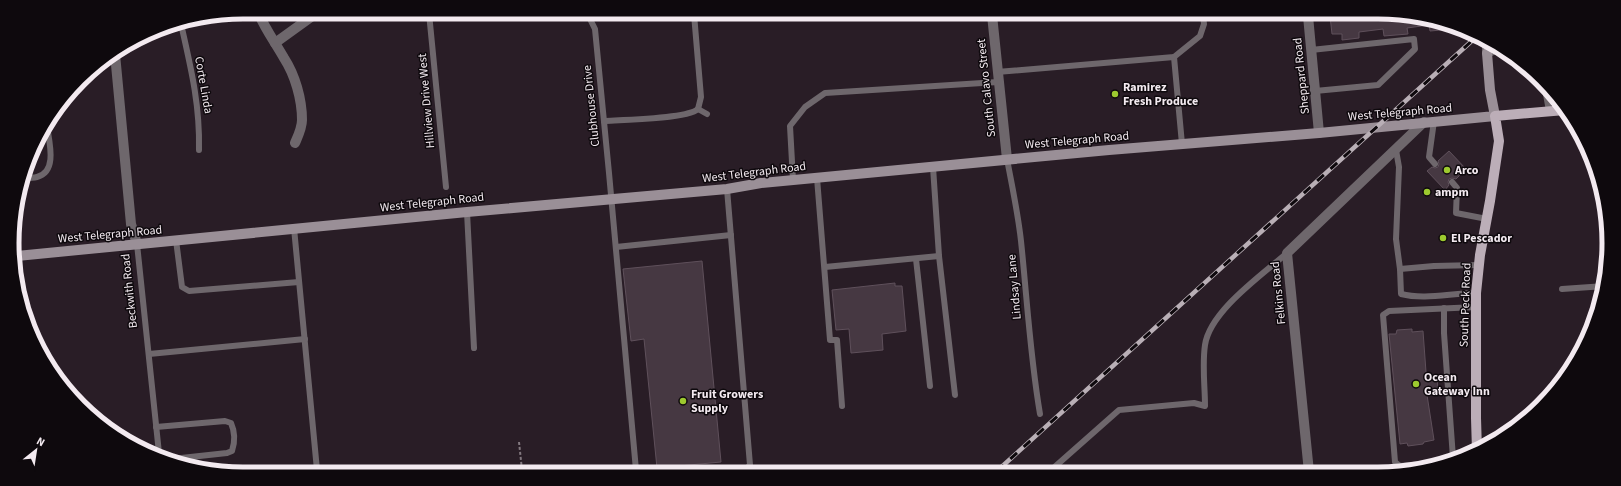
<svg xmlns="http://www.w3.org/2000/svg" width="1621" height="486" font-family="'Source Sans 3',sans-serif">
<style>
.building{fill:#463842;stroke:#5f505b}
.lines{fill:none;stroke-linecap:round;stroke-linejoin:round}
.path{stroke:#82787f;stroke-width:2;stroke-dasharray:3 2;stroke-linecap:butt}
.service{stroke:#6e676c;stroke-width:6}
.minor{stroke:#6e676c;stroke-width:10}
.tertiary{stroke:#6e676c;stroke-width:10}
.secondary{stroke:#9a8f97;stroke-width:10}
.primary{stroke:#bcaeb8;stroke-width:10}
.rail-casing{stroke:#b9afb6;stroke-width:4.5}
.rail{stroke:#0e090d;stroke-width:3;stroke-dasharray:9;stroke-linecap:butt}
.poi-dot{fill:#9dca2f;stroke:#0e090d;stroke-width:1.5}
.labels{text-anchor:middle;stroke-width:3;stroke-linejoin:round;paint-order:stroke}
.street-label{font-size:12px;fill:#f3eaf0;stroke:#0e090d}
.poi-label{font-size:12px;font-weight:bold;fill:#f3eaf0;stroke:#0e090d;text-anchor:start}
.rim{fill:none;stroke:#f3eaf0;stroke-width:5}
</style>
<rect width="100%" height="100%" fill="#291d26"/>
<g class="building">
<polygon points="1330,16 1423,16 1453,29 1430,31 1429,25 1407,28 1408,34 1384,36 1383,29 1359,32 1359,38 1342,40 1342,34 1332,34"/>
<polygon points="1449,151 1466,169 1456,179 1452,178 1449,179 1448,182 1449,185 1445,190 1427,171 1432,167 1435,168 1438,167 1439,164 1438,161"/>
<polygon points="702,261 721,462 657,468 644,339 631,341 623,269"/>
<polygon points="895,283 895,286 902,286 906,331 882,334 883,350 851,353 849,329 836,330 832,290"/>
<polygon points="1412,329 1412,332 1423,331 1426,372 1437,380 1438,388 1434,393 1427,395 1434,440 1424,442 1423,444 1408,446 1407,443 1400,444 1389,334 1396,334 1397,330"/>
</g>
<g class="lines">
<polyline class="path" points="519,442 522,470"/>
<g class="service">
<polyline points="429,13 446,187"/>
<polyline points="585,13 590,19 595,29 609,173 636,470"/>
<polyline points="694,14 701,97 698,109"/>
<path d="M181,24c10,44 19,81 18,126"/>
<polyline points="1311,50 1414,39 1415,49 1378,85 1315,91"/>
<polyline points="1174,57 1182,144"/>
<polyline points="997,72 1174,57 1200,36 1204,24 1203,16"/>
<polyline points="1545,89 1549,111"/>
<polyline points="698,109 707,114"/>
<path d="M604,121c18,-1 83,-2 94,-12"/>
<polyline points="1434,121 1429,157 1435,164"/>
<path d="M1396,150l3,17 -3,72 4,30 1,25c24,6 50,-1 75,-1"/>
<path d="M1007,159c5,27 11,54 14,82 6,57 9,115 19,173"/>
<polyline points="933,167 939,256 955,395"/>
<path d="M25,178c4,0 8,0 12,-1 21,-5 12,-36 10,-51"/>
<polyline points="817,178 830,340 837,340 842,406"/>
<polyline points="793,180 790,126 805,107 825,93 998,82"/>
<polyline points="1452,182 1457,188 1456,213 1487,219"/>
<polyline points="727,189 750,465 744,471"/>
<polyline points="467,212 474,348"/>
<polyline points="294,228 317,470"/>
<polyline points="176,240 182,287 189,291 299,282"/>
<polyline points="137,244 159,453"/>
<polyline points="616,247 731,235"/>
<polyline points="916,259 930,386"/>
<polyline points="825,267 939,256"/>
<polyline points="1400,269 1434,266 1478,265"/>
<polyline points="1562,289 1605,286"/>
<polyline points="1444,308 1444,333 1453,458"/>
<polyline points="149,354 305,339"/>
<path d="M156,427l69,-6 6,2c4,9 4,19 1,28l-5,2 -55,6"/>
<polyline points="1437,463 1400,466 1395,462 1383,315 1389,311 1476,307"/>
<path d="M1050,471l69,-61 75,-7 11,3c0,-19 -3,-41 0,-61 5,-34 57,-70 82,-92"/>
</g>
<g class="minor">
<path d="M258,12c7,17 17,30 26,46 11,17 18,41 18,62 0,8 -4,16 -7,23"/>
<polyline points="992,15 1007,159"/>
<polyline points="1308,16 1319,133"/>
<polyline points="275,43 318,12"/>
<polyline points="115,54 131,224 137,244"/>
<polyline points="1309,472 1287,253 1424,122"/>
</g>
<polyline class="tertiary" points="1487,43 1487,53 1498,47"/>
<polyline class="secondary" points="17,256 467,212 727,189 761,183 1109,150 1319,133 1495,116 1490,90 1487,53"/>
<polyline class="primary" points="1477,451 1476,418 1476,293 1480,255 1490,201 1499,141 1495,116 1565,110"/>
<g class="rail-casing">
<polyline id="rail" points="997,471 1475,38"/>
</g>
<use href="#rail" class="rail"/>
</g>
<g class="poi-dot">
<circle cx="1115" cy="94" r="4"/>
<circle cx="1447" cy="170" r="4"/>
<circle cx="1427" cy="192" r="4"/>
<circle cx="1443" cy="238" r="4"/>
<circle cx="1416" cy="384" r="4"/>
<circle cx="683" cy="401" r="4"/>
</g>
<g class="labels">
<g class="street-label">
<text transform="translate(1301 76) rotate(-96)" y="4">Sheppard Road</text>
<text transform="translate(204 85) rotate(80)" y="4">Corte Linda</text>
<text transform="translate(986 88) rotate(-96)" y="4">South Calavo Street</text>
<text transform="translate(426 101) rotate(-95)" y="4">Hillview Drive West</text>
<text transform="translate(591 106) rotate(-96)" y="4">Clubhouse Drive</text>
<text transform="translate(1400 112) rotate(-5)" y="4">West Telegraph Road</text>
<text transform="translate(1077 140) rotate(-5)" y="4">West Telegraph Road</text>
<text transform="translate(754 172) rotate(-7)" y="4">West Telegraph Road</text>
<text transform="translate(432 202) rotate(-6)" y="4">West Telegraph Road</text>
<text transform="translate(110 234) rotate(-5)" y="4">West Telegraph Road</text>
<text transform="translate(1014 287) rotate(-95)" y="4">Lindsay Lane</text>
<text transform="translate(129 291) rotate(-96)" y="4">Beckwith Road</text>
<text transform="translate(1278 293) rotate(-96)" y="4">Felkins Road</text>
<text transform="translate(1465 305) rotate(-88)" y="4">South Peck Road</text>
</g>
<g class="poi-label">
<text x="1123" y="91">Ramirez<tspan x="1123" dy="14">Fresh Produce</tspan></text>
<text x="1455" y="174">Arco</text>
<text x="1435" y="196">ampm</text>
<text x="1451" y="242">El Pescador</text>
<text x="1424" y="381">Ocean<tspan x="1424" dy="14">Gateway Inn</tspan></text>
<text x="691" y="398">Fruit Growers<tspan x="691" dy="14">Supply</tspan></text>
</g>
</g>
<path d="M0 0H1621V486H0ZM243 19H1378A224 224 0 0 1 1602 243V243A224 224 0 0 1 1378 467H243A224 224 0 0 1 19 243V243A224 224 0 0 1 243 19Z" fill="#0e090d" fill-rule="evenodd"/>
<path class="rim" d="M243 19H1378A224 224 0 0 1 1602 243V243A224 224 0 0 1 1378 467H243A224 224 0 0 1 19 243V243A224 224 0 0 1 243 19Z"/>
<g transform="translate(36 450) rotate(30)" stroke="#0e090d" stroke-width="3" paint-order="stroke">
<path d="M0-3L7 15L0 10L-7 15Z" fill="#f3eaf0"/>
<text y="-6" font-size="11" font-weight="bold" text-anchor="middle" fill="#f3eaf0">N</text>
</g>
</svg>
